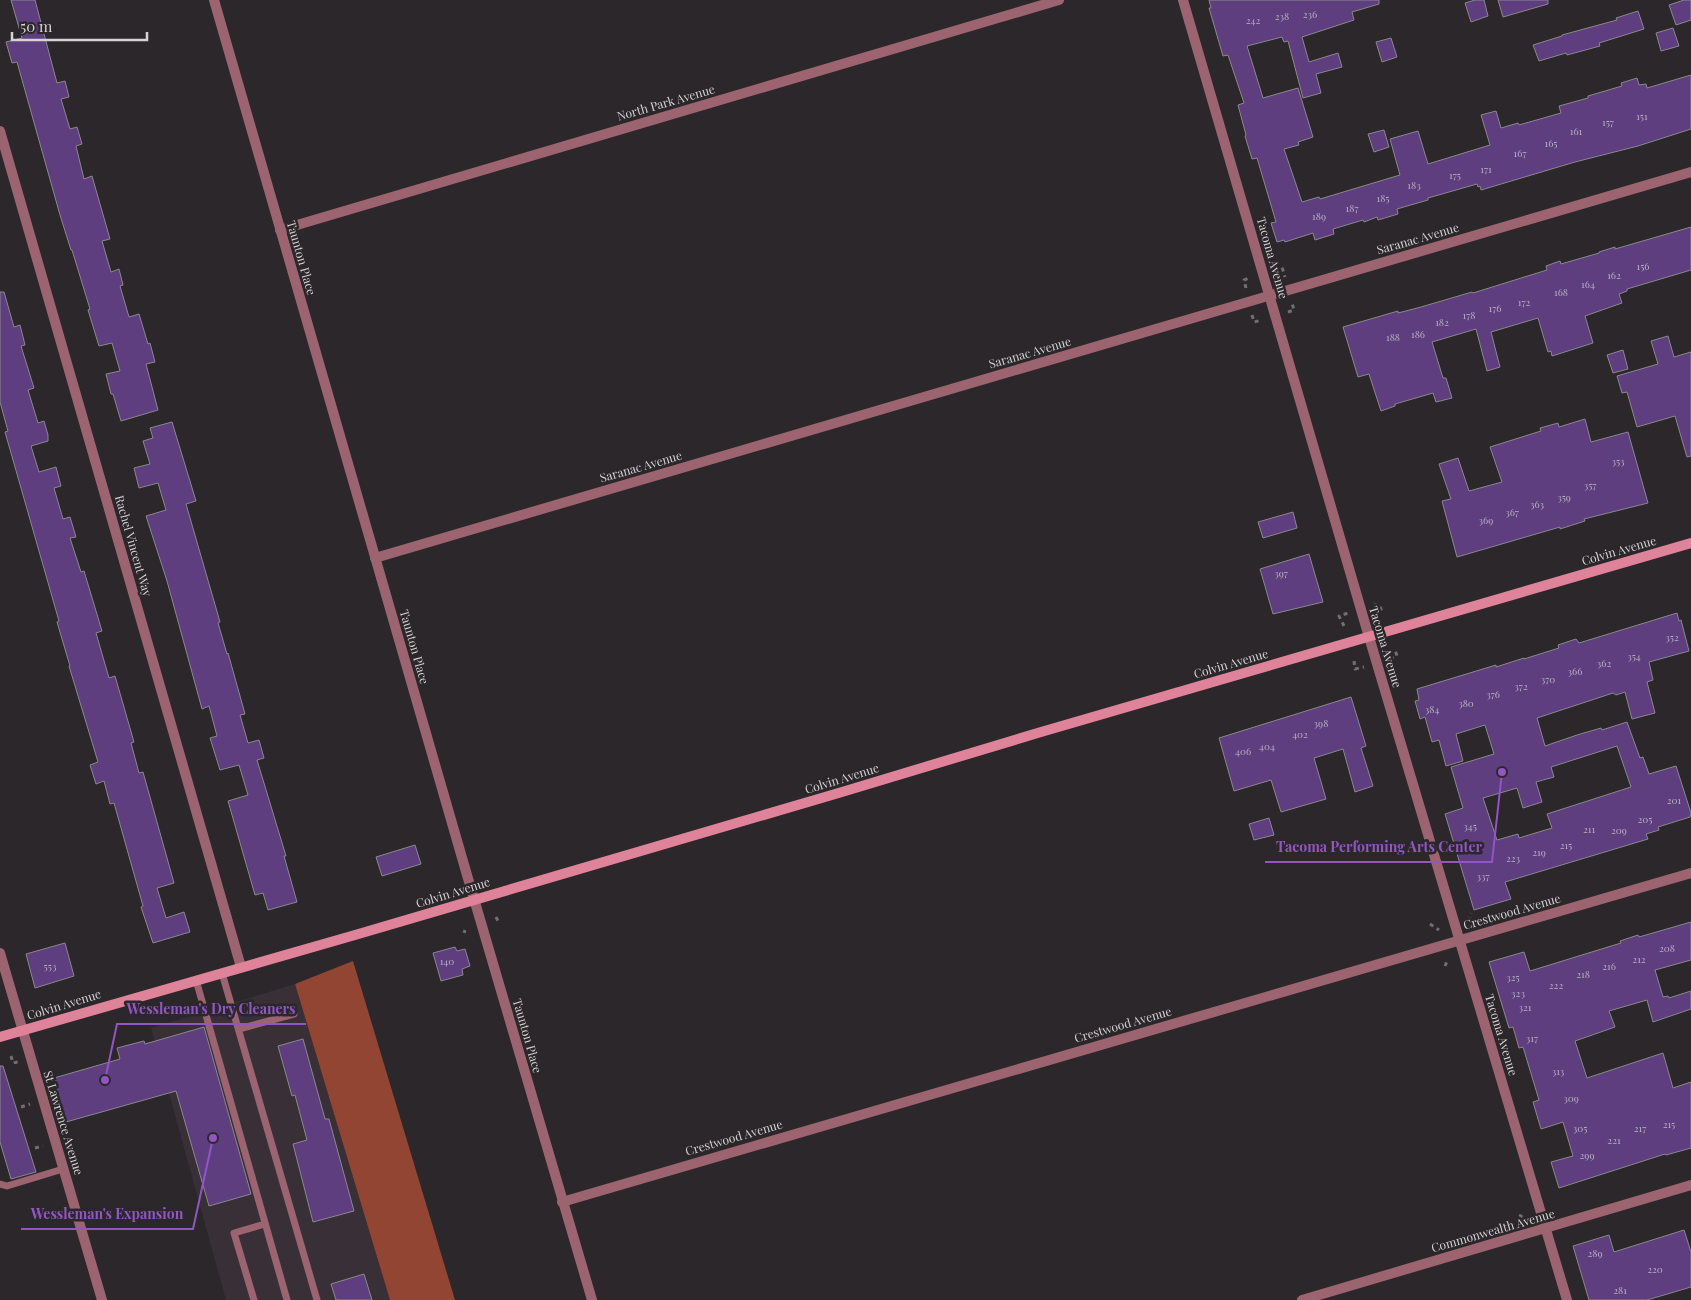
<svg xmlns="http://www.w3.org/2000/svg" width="1691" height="1300" font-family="'Playfair Display',serif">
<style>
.built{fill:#393037}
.forest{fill:#924532}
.building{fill:#5e3e7f;stroke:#8a888d;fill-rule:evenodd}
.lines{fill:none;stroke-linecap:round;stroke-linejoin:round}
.path{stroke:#726f71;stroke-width:3;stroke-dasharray:4 4;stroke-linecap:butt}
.lane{stroke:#9c6370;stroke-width:7}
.street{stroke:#9c6370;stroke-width:10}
.secondary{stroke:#de8399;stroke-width:10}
.labels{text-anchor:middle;stroke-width:5;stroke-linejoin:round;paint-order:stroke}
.number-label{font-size:10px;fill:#b8aec0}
.street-label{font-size:12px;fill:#d6d3d5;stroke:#2b272a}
.leader{fill:none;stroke:#9256c4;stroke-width:2}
.callout-dot{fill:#9256c4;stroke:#2b272a;stroke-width:2}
.callout-label{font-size:14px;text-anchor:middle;font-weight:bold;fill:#9256c4;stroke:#2b272a;stroke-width:5;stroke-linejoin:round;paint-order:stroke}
</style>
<rect width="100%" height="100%" fill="#2b272a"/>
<polygon class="built" points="295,984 390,1300 226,1300 151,1028"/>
<polygon class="forest" points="353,961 455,1300 390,1300 295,984"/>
<g class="building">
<polygon points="11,0 35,0 57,83 65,81 69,97 61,99 70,129 77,127 82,144 76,146 84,179 92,176 110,239 102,241 111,272 119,269 123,285 120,286 129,317 139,314 148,344 150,343 155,362 146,364 158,410 121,421 113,394 111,394 106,374 120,371 112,343 99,346 88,310 90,309 72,250 71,250 60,215 17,62 12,63 6,42 22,38"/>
<polygon points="1209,0 1379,0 1379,4 1352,12 1354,20 1302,37 1309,62 1338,53 1342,67 1316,74 1321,93 1303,98 1288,41 1284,42 1282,37 1247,46 1263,98 1298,88 1313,137 1298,142 1299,145 1284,149 1302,202 1319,197 1320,199 1400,175 1390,139 1418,131 1428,164 1490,145 1481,115 1496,111 1501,128 1518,123 1519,125 1561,113 1559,106 1588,98 1588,96 1622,86 1621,83 1637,78 1639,85 1646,84 1647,88 1691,75 1691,129 1638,146 1575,162 1481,190 1480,186 1478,187 1477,184 1428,198 1428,200 1397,209 1398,214 1378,220 1377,217 1364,222 1363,220 1333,229 1334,234 1315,240 1313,233 1285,242 1284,240 1277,242 1271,223 1276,222 1257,158 1252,159 1245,136 1246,135 1238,105 1244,103 1228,55 1223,56 1209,8 1211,8"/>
<polygon points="1475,0 1484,0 1488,16 1471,22 1465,3"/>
<polygon points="1498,0 1548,0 1548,4 1503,17"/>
<polygon points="1684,0 1691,0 1691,20 1676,25 1669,5"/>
<polygon points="1638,11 1644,29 1599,43 1600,46 1567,55 1566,53 1539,61 1533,45 1562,36 1562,35 1617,20 1616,18"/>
<polygon points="1673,28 1679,46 1661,51 1656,33"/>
<polygon points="1391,38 1397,57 1382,62 1376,42"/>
<polygon points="1384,130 1389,147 1374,152 1368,134"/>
<polygon points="1691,227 1691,270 1627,289 1627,291 1619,294 1622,303 1585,316 1593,343 1552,356 1551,351 1548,352 1538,318 1491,332 1500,367 1487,371 1476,329 1432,342 1443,378 1446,378 1452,398 1436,402 1433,393 1395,404 1395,406 1381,411 1369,374 1358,377 1343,327 1398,311 1398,313 1421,307 1472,292 1473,293 1547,270 1546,266 1560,261 1561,264 1599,253 1599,252 1615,247 1615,249"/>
<polygon points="0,292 4,292 14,327 20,325 25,345 21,346 34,388 28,390 38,423 44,421 48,435 48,441 31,446 39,472 56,467 61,486 54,488 63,519 70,517 76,537 70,538 81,572 84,571 102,631 96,633 109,678 115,676 134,742 131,743 139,773 143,772 174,883 157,888 166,918 184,912 190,932 153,943 141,907 143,906 114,803 110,804 104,781 96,784 90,765 98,762 69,666 70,666 57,622 59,621 5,432 8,431 0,402"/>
<polygon points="1668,336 1674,357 1691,352 1691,456 1687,457 1675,416 1637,427 1627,392 1622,393 1617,376 1658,364 1651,341"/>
<polygon points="1623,350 1628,369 1613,373 1607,355"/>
<polygon points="1585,419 1591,442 1628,432 1648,503 1584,519 1585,521 1560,529 1560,527 1457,557 1442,501 1451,499 1439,464 1458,458 1469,491 1502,482 1490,447 1541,431 1540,428 1558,423 1559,427"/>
<polygon points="172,422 196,501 186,504 220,622 218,623 227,654 228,653 245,714 240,715 248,743 259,740 264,758 257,760 286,856 284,856 297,902 268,910 263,893 255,895 228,801 248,795 239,765 220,770 210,738 217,736 209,706 202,709 167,581 146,516 166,510 158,483 139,488 134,468 150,464 143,441 153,438 150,428"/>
<polygon points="1293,512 1297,528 1263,538 1258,522"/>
<polygon points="1309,554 1323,602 1273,614 1260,569"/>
<path d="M1677,613l2,8 2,-1 8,31 -40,11 4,18 -6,2 8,31 -23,6 -7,-27 -9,3 -3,-2 -76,25 8,28 32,-11 24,-7 1,2 25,-8 13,36 3,-1 6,17 27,-8 15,47 -1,4 -32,10 1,3 -13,4 2,5 -143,43 6,17 -37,11 -29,-96 18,-6 -12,-41 43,-13 -9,-29 -29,9 7,27 -17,5 -7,-26 -7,2 -7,-25 -5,2 -5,-18 4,-1 -2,-11 79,-24v2l28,-9v1l35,-11 -1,-3 18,-6 3,4zM1617,746l14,41 -84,27 5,14 -33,10 -1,-4 -21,6 -14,-42 34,-10 6,20 19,-6 -6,-20 18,-5 -3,-10z"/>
<polygon points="1351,697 1366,746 1361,748 1373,786 1355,792 1343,749 1314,758 1326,799 1281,812 1271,780 1234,791 1219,738"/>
<polygon points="1269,818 1274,835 1254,840 1249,824"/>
<polygon points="415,845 421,864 382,876 376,857"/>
<polygon points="1691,922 1691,960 1655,970 1663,997 1668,996 1669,998 1691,991 1691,1009 1653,1022 1647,1000 1609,1011 1615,1027 1575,1041 1587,1078 1663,1053 1673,1088 1691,1082 1691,1148 1666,1155 1665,1154 1559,1188 1551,1162 1573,1156 1563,1122 1541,1129 1533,1102 1539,1100 1523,1047 1519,1048 1513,1027 1509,1028 1489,962 1524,952 1530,971 1621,943 1620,941 1638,935 1639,937"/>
<polygon points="65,943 74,976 35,988 26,954"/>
<polygon points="455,947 457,951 465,949 470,966 462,969 463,975 441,981 433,953"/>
<polygon points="204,1027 251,1194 209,1206 176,1091 66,1122 54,1078 120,1059 117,1048 144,1041 145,1044"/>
<polygon points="303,1039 325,1119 329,1119 354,1211 313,1222 293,1144 307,1140 295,1095 292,1096 278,1046"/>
<polygon points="0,1066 3,1066 36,1172 11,1179 0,1142"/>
<polygon points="1684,1230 1691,1252 1691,1287 1647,1300 1589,1300 1573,1246 1609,1235 1614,1252"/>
<polygon points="364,1274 372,1300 336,1300 331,1284"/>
</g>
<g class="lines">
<g class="path">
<polyline points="1275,269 1282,267 1285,277"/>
<polyline points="1246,288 1244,280 1249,278"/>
<polyline points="1288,312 1294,310 1292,303"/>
<polyline points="1252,315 1254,322 1262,320"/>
<polyline points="1374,605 1379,604 1382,612"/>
<polyline points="1344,626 1339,616 1348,613"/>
<polyline points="1390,659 1397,656 1395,650"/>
<polyline points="1354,661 1355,669 1364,667"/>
<polyline points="496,917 498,921"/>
<polyline points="1469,921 1471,913"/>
<polyline points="1430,924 1439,930"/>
<polyline points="464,933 465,930"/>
<polyline points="1445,966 1448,959"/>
<polyline points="11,1056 13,1063 18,1062"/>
<polyline points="21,1107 30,1104"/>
<polyline points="35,1148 43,1146"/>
<polyline points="1519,1215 1524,1218"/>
</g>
<g class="lane">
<polyline points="222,973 317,1300"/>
<polyline points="196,980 287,1300"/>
<polyline points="239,1029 294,1014"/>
<polyline points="0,1184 7,1186 63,1169"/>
<polyline points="254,1300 234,1233 265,1224"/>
</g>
<g class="street">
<polyline points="214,0 467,875 592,1300"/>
<polyline points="1183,0 1369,637 1567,1300"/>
<polyline points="0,131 241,967"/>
<polyline points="280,230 1059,0"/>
<polyline points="375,558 1691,172"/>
<polyline points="0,953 102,1300"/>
<polyline points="562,1202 1691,873"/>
<polyline points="1302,1300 1691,1185"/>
</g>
<polyline class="secondary" points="0,1037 355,935 842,792 1041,732 1691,543"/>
</g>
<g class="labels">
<g class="number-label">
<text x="1310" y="18">236</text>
<text x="1282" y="20">238</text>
<text x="1253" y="24">242</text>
<text x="1642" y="120">151</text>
<text x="1608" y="126">157</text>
<text x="1576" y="135">161</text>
<text x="1551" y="147">165</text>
<text x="1520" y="157">167</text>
<text x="1486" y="173">171</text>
<text x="1455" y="179">175</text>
<text x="1414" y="189">183</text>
<text x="1383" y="202">185</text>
<text x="1352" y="212">187</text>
<text x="1319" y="220">189</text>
<text x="1643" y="270">156</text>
<text x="1614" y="279">162</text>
<text x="1588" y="288">164</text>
<text x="1561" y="296">168</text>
<text x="1524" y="306">172</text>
<text x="1495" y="312">176</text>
<text x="1469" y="319">178</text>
<text x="1442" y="326">182</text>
<text x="1418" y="338">186</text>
<text x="1393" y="341">188</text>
<text x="1618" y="465">353</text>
<text x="1590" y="489">357</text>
<text x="1564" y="501">359</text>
<text x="1537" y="508">363</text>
<text x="1512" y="516">367</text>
<text x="1486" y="524">369</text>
<text x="1281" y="577">397</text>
<text x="1672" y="641">352</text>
<text x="1634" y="660">354</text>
<text x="1604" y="667">362</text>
<text x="1575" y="675">366</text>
<text x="1548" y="683">370</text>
<text x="1521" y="690">372</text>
<text x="1493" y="698">376</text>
<text x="1466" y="707">380</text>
<text x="1432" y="713">384</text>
<text x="1321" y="727">398</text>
<text x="1300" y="738">402</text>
<text x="1267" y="750">404</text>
<text x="1243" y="755">406</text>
<text x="1674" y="804">201</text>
<text x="1645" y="823">205</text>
<text x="1470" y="830">345</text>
<text x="1589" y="833">211</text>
<text x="1619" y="834">209</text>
<text x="1566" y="849">215</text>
<text x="1539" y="856">219</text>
<text x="1513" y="862">223</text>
<text x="1483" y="880">337</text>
<text x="1667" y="952">208</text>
<text x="1639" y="963">212</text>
<text x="447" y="965">140</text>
<text x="50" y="970">553</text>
<text x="1609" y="970">216</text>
<text x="1583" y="978">218</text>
<text x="1513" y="981">325</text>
<text x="1556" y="989">222</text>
<text x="1518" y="997">323</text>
<text x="1525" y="1011">321</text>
<text x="1532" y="1042">317</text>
<text x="1558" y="1075">313</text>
<text x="1571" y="1102">309</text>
<text x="1669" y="1128">215</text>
<text x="1580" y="1132">305</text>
<text x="1640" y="1132">217</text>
<text x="1614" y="1144">221</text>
<text x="1587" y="1159">299</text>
<text x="1595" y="1257">289</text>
<text x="1655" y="1273">220</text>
<text x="1620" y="1294">281</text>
</g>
<g class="street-label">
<text transform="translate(666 103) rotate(-16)" y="4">North Park Avenue</text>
<text transform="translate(1418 239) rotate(-16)" y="4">Saranac Avenue</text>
<text transform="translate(301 258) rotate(74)" y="4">Taunton Place</text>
<text transform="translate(1272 258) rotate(74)" y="4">Tacoma Avenue</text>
<text transform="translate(1030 353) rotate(-16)" y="4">Saranac Avenue</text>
<text transform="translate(641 467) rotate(-16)" y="4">Saranac Avenue</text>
<text transform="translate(133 546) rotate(74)" y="4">Rachel Vincent Way</text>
<text transform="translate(1619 551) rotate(-16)" y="4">Colvin Avenue</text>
<text transform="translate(414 647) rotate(74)" y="4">Taunton Place</text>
<text transform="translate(1385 647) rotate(73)" y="4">Tacoma Avenue</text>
<text transform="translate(1231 664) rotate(-16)" y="4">Colvin Avenue</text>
<text transform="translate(842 779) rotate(-17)" y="4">Colvin Avenue</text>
<text transform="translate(453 893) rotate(-17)" y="4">Colvin Avenue</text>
<text transform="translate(1512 912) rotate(-16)" y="4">Crestwood Avenue</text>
<text transform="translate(64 1005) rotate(-17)" y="4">Colvin Avenue</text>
<text transform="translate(1123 1025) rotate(-16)" y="4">Crestwood Avenue</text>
<text transform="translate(1501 1035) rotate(73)" y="4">Tacoma Avenue</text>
<text transform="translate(527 1036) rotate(74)" y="4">Taunton Place</text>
<text transform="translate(63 1123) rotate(73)" y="4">St Lawrence Avenue</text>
<text transform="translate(734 1138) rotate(-16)" y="4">Crestwood Avenue</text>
<text transform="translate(1493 1231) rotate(-16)" y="4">Commonwealth Avenue</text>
</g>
</g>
<path class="leader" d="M1502 772L1492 862H1265M105 1080L117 1024H306M213 1138L193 1229H21"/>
<g class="callout-dot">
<circle cx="1502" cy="772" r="5"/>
<circle cx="105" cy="1080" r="5"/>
<circle cx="213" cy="1138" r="5"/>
</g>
<g class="callout-label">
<text x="1379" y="852">Tacoma Performing Arts Center</text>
<text x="211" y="1014">Wessleman's Dry Cleaners</text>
<text x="107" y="1219">Wessleman's Expansion</text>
</g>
<path d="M12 32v8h135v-8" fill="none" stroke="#d6d3d5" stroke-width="2.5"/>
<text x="20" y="32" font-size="15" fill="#d6d3d5" stroke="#2b272a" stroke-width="4" paint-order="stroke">50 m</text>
</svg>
